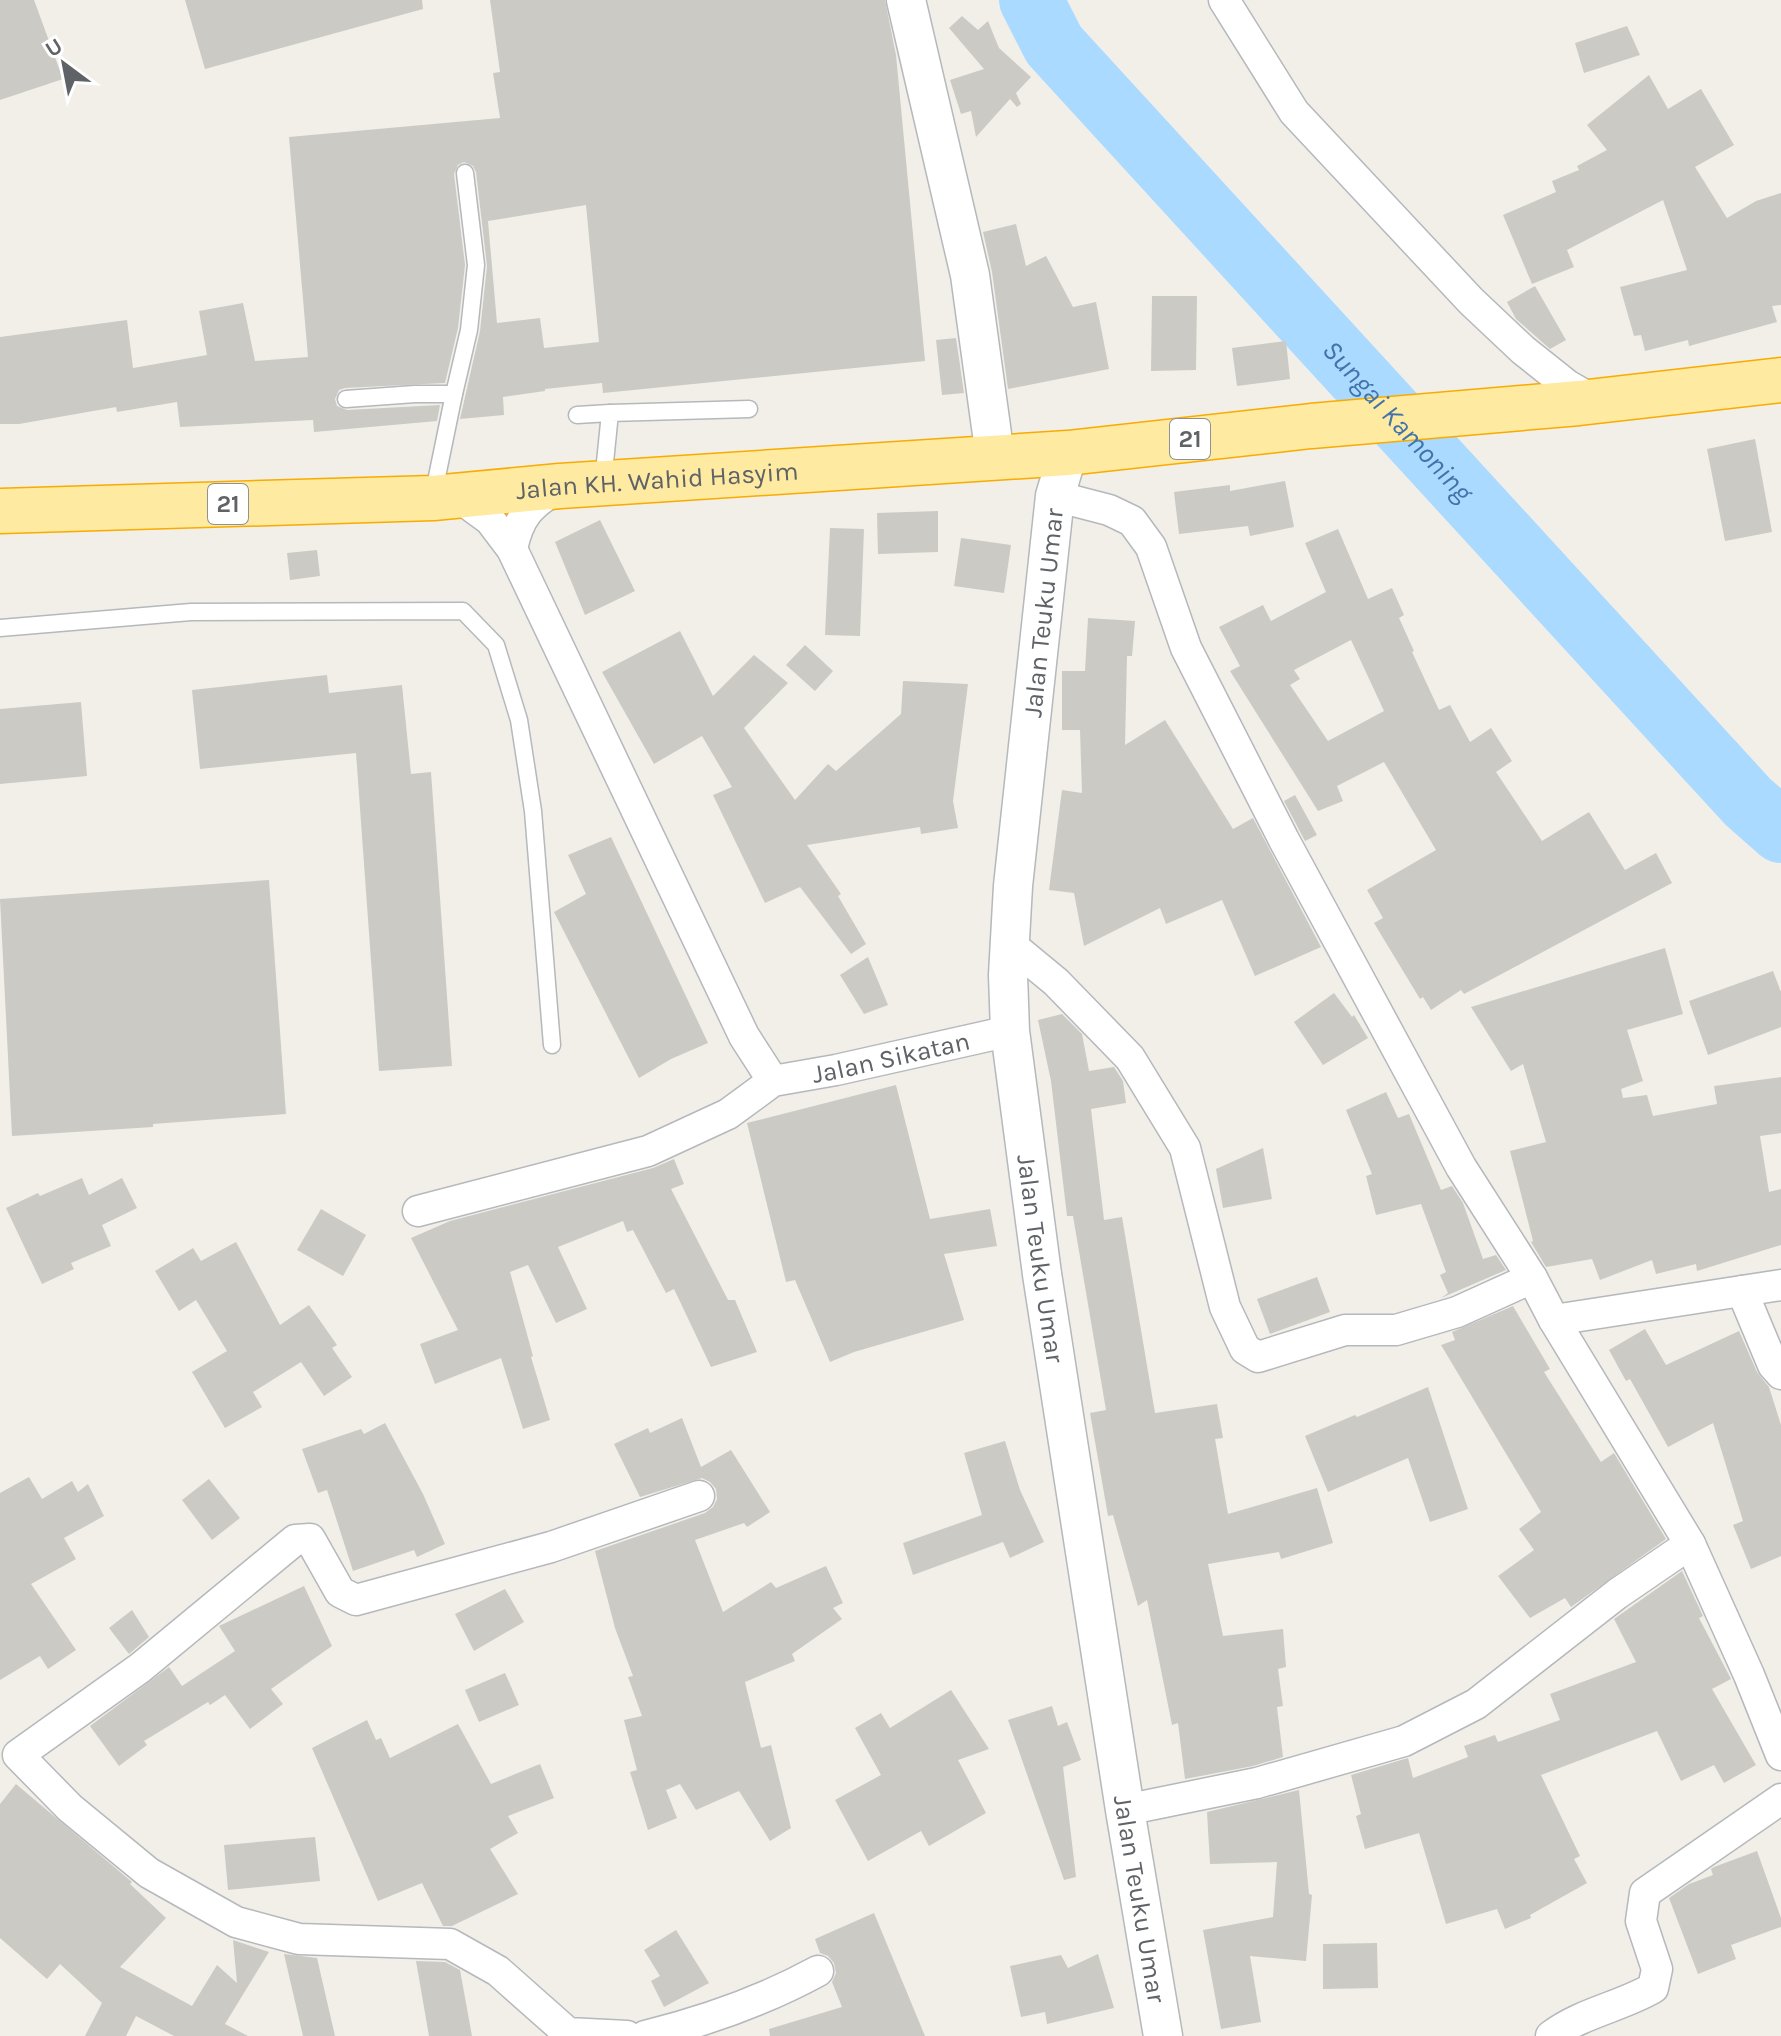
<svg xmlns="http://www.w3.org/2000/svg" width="1781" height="2036" font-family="Karla,sans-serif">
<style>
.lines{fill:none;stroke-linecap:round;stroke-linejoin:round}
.river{stroke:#aadaff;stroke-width:64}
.building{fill:#cccac5;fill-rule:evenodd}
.service-casing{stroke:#b5b8bc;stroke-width:19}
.minor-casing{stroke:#b5b8bc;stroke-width:33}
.tertiary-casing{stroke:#b5b8bc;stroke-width:41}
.trunk-casing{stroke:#f9ab00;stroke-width:47}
.service{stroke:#fff;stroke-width:16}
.minor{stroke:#fff;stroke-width:30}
.tertiary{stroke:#fff;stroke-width:38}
.trunk{stroke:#feeaa1;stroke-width:44}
.labels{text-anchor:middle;stroke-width:7;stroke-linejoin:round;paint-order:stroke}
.shield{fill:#fff;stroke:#8f9295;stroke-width:2}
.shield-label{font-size:24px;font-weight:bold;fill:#5f6368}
.street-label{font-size:26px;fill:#5f6368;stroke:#fff}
.water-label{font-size:28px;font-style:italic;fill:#4174aa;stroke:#fff}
</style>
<rect width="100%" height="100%" fill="#f1efe8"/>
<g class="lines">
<path class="river" id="s1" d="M1031,0l23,45 694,757 33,29"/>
</g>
<g class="building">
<polygon points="0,0 34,0 63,79 0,100"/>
<polygon points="185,0 422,0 423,9 205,69"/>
<path d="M490,0h395l11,55 29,306 -322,32 -1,-10 -57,6v2l-42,6 1,18 -44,4 20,-88 7,-65 -11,-94 -3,-6 -9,-4 -6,3 -4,9 11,91 -7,63 -13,55 -100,5 -6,2 -4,9 2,7 10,4 93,-5 -3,16 -123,11 -1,-12 -133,7 -3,-25 -60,10 -1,-5 -97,17h-19v-87l127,-17 6,48 74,-13 -8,-44 44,-8 12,58 53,-4 -19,-220 211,-19 -7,-45 7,-1zM586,205l13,137 -55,6 -4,-30 -43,5 -9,-102z"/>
<polygon points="962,16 978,30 988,21 999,48 1031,77 1016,93 1021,104 1017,107 1010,99 976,137 971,111 961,114 950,80 984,69 949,28"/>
<polygon points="1627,26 1640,55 1584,73 1575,43"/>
<polygon points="1649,75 1668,109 1701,89 1734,145 1695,167 1727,218 1756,201 1781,193 1781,305 1772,306 1777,322 1689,346 1688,340 1645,351 1641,335 1634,336 1620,287 1687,270 1663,200 1567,250 1574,267 1532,284 1503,215 1556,192 1552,181 1579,170 1577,166 1607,150 1587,125"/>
<polygon points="1016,224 1026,266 1046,256 1073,307 1096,302 1109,369 1008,389 992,272 983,232"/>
<polygon points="1535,286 1566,340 1550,349 1516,319 1507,302"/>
<polygon points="1152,296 1197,296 1196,370 1151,371"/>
<polygon points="956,338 964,393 942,395 936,340"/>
<polygon points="1286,341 1290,379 1237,386 1232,348"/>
<polygon points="1755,439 1772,532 1725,541 1707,449"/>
<polygon points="1285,481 1294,527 1250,536 1248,526 1179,534 1174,492 1230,485 1230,491"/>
<polygon points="938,511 938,552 878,554 877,513"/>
<polygon points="600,520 635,591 585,615 555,542"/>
<polygon points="830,528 864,529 860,636 825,635"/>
<path d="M1338,529l30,70 24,-11 12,27 -5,3 15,33 -2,1 27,58 11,-5 20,37 21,-14 21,33 -16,11 46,69 47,-29 36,58 31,-17 16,30 -208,111 -3,-4 -30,20 -8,-13 -3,2 -46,-76 9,-5 -16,-28 69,-40 -52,-88 -47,24 6,15 -25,10 -88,-140 10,-5 -21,-39 44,-22 8,16 55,-29 -21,-49zM1351,640l33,71 -56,30 -38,-56 10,-6 -6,-9z"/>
<polygon points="961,538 1011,545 1004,593 954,586"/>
<polygon points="317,550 320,576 290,580 287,553"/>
<polygon points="1088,618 1135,621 1132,656 1127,656 1125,745 1165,720 1233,829 1253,818 1321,947 1255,976 1222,900 1166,924 1160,908 1084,946 1074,893 1049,890 1062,790 1082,793 1080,730 1062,730 1062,671 1085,671"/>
<polygon points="680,631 713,696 754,655 788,683 744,728 795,800 828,764 836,771 901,714 903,681 968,684 953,801 958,828 921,834 920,827 807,845 841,894 838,896 866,944 851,954 800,887 765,903 713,795 732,787 702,736 654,764 602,672"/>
<polygon points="805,645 833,671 815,691 786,665"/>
<polygon points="327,675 329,693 402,685 411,774 431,772 452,1066 379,1071 356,753 200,769 192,690"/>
<polygon points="81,702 87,776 0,784 0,709"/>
<polygon points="1295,795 1317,835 1305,841 1284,801"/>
<polygon points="611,837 708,1043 671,1059 639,1078 554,912 586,894 568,855"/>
<polygon points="269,880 286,1114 153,1124 153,1127 12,1136 0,899"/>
<polygon points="1665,948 1683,1014 1627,1030 1643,1081 1621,1089 1623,1098 1647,1095 1653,1116 1717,1104 1714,1086 1781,1077 1781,1133 1760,1136 1769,1192 1781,1189 1781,1245 1697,1271 1696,1264 1656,1274 1652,1260 1600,1280 1592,1259 1546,1267 1531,1242 1533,1241 1510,1151 1546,1142 1523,1064 1511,1071 1471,1007"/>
<polygon points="868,957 888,1005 864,1014 840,975"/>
<polygon points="1773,971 1781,992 1781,1027 1708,1055 1689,1001"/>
<polygon points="1334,993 1352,1017 1354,1015 1368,1038 1323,1065 1294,1022"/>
<polygon points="1062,1014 1082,1034 1089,1071 1114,1067 1123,1081 1126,1103 1091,1109 1104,1220 1122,1217 1155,1413 1217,1404 1223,1438 1215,1439 1228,1514 1317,1488 1333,1543 1281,1559 1279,1552 1208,1564 1223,1636 1283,1629 1286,1667 1278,1669 1283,1706 1277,1707 1283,1757 1253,1766 1185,1779 1178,1723 1172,1725 1147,1600 1138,1606 1113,1515 1108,1516 1090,1413 1106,1410 1073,1216 1067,1216 1051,1081 1038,1020"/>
<polygon points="896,1085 930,1219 990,1209 997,1246 944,1254 964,1320 854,1352 830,1362 795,1280 786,1282 747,1123"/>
<polygon points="1386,1092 1398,1118 1409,1114 1441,1190 1452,1186 1463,1203 1483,1259 1496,1255 1506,1270 1441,1298 1448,1293 1440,1275 1446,1272 1421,1204 1376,1215 1366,1176 1372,1174 1346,1110"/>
<polygon points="1263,1148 1272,1199 1223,1208 1216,1169"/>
<polygon points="674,1159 684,1184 671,1189 728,1300 735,1300 757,1352 711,1367 674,1289 666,1293 633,1230 627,1232 623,1221 558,1247 587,1309 556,1323 528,1265 510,1272 533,1356 531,1357 550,1420 523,1429 501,1358 435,1384 420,1344 458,1330 411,1238 450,1221 653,1168"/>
<polygon points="82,1178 89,1195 122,1178 137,1208 102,1225 111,1246 71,1263 74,1269 42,1284 6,1208 38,1193 40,1196"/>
<polygon points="321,1209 366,1235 343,1276 297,1250"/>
<polygon points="236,1242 280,1325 309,1305 337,1345 332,1348 352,1377 324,1396 301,1362 253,1392 262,1407 225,1428 192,1372 227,1351 196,1300 179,1311 155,1271 193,1248 201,1261"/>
<polygon points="1317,1277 1330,1312 1270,1334 1257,1299"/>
<polygon points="1513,1306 1550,1369 1544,1372 1601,1462 1614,1453 1666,1539 1571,1607 1565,1598 1530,1618 1498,1576 1534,1550 1519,1529 1541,1512 1441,1345 1455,1340 1452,1332"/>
<polygon points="1645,1329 1666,1365 1739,1331 1757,1372 1769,1387 1781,1425 1781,1556 1751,1569 1733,1525 1743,1521 1713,1423 1668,1447 1630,1379 1626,1381 1609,1350"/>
<polygon points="1428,1387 1468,1509 1430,1522 1408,1458 1328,1492 1305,1436 1355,1415 1357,1417"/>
<polygon points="682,1418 701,1467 731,1450 770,1512 747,1527 744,1523 695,1540 723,1612 771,1582 776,1588 826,1566 843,1603 833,1608 842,1619 792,1654 795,1661 745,1682 761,1748 771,1745 791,1828 770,1841 739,1791 696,1810 680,1784 666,1790 677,1818 648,1830 630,1772 637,1770 624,1720 642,1716 628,1677 633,1676 615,1628 595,1551 705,1513 713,1507 717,1499 716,1489 710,1482 702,1478 640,1497 614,1444 648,1428 650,1433"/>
<polygon points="385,1423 423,1494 445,1544 417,1557 414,1550 353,1571 327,1490 318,1493 302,1449 361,1429 364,1434"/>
<polygon points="1005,1441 1020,1490 1044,1542 1010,1558 1003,1542 913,1575 903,1543 982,1515 964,1453"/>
<polygon points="29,1477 42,1499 72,1481 78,1492 88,1484 104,1516 64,1538 76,1559 31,1584 76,1650 48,1669 40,1656 0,1680 0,1493"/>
<polygon points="209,1479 240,1518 212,1540 182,1500"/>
<polygon points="1682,1571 1703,1616 1699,1618 1731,1679 1712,1689 1756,1765 1724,1783 1714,1765 1681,1781 1657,1731 1541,1775 1580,1856 1574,1859 1587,1883 1530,1915 1531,1918 1505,1929 1497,1909 1446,1924 1419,1833 1365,1849 1356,1816 1361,1814 1351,1775 1408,1758 1413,1778 1468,1757 1464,1746 1495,1735 1498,1742 1560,1720 1550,1694 1636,1662 1614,1619"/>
<polygon points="304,1586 332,1646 271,1689 283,1704 250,1729 225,1695 210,1705 208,1702 144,1741 147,1745 119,1766 90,1726 169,1667 182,1686 235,1651 219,1626"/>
<polygon points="505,1589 524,1622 474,1651 455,1614"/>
<polygon points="132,1610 149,1637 129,1654 109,1628"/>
<polygon points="505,1673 519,1705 479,1722 465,1690"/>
<polygon points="951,1690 989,1749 958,1760 986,1813 929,1846 921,1831 868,1861 835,1800 881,1775 855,1728 881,1713 890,1728"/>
<polygon points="1052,1706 1058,1726 1067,1722 1081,1760 1063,1767 1076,1877 1064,1880 1008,1720"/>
<polygon points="367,1720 376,1740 381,1738 390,1758 458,1724 491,1784 540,1764 554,1798 508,1816 518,1833 490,1849 518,1894 452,1926 443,1926 422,1883 378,1901 312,1748"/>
<polygon points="16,1784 132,1882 130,1884 166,1918 120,1967 192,2006 217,1965 237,1983 233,1940 269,1952 225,2024 248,2036 174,2036 136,2016 126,2036 85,2036 102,2003 60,1964 47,1979 0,1938 0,1804"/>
<polygon points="1299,1790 1309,1894 1312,1895 1306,1961 1250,1956 1261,2022 1221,2029 1203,1930 1273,1917 1277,1862 1210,1864 1207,1812"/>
<polygon points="315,1837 320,1881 228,1890 224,1845"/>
<polygon points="1757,1851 1781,1918 1781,1927 1731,1945 1736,1959 1698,1974 1669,1898 1689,1884 1713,1875 1711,1869 1714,1867"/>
<polygon points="874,1913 925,2036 770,2036 769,2029 842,2007 832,1982 836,1973 834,1963 828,1956 820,1953 815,1939"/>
<polygon points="676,1930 709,1983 664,2007 651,1981 660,1976 644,1950"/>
<polygon points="1377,1943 1378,1988 1323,1989 1323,1944"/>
<polygon points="284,1954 317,1958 335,2036 303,2036"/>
<polygon points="1098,1954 1114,2008 1047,2024 1045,2012 1021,2017 1010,1966 1061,1955 1068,1968"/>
<polygon points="416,1961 445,1962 460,1970 472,2036 429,2036"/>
</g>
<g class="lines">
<g class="service-casing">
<g id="service">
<polyline points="454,394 469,330 476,265 465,173"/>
<polyline points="346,399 415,394 454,394 433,496"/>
<polyline points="577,415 610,413"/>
<polyline points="603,482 610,413 749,409"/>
<polyline points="0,628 191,612 463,611 496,645 519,720 533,811 552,1045"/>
</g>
</g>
<g class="minor-casing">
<g id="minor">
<polyline points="1224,0 1294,112 1471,301 1523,350 1567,385 1595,401"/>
<polyline points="456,495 490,520 512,549 744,1036 773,1081"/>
<polyline points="1055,496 1109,510 1132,521 1151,547 1186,648 1284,840 1461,1167 1532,1278 1554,1320 1690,1544 1749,1675 1781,1755"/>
<path d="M512,549c7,-34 19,-45 47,-62"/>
<polyline points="1010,944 1056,982 1130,1058 1185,1148 1225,1307 1245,1349 1258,1357 1345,1330 1396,1330 1457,1312 1532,1278"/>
<path id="s2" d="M418,1211l230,-60 80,-37 45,-33 63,-11 174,-39"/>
<polyline points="1742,1291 1773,1365 1781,1374"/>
<polyline points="1554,1320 1781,1285"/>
<polyline points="1125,1810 1257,1783 1404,1741 1476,1704 1617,1594 1690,1544"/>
<polyline points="627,2036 568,2033 498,1971 450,1944 299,1939 236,1922 149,1873 70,1808 18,1755 140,1668 295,1540 310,1539 340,1592 356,1600 551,1547 699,1496"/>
<path d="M645,2036c61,-15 118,-35 173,-65"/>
<path d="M1551,2036c30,-23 69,-29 102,-48l4,-19 -16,-48 4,-28 136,-94"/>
</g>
</g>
<g class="tertiary-casing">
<g id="tertiary">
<polyline points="906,0 970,275 995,456"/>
<path id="s3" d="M1068,453l-13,43 -42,390 -5,89 2,56 32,243 83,536 38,226"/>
</g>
</g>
<g class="trunk-casing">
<g id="trunk">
<path id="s4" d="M0,511l433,-13 127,-12 508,-33 243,-27 268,-23 202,-23"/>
</g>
</g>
<use href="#service" class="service"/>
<use href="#minor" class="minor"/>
<use href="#tertiary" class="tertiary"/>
<use href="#trunk" class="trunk"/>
</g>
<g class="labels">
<g class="shield">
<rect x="1170" y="419" width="40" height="40" rx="6"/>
<rect x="208" y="484" width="40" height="40" rx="6"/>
</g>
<g class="shield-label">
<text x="1190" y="447">21</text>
<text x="228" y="512">21</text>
</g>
<g class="street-label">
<text dy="9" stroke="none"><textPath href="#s4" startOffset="658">Jalan KH. Wahid Hasyim</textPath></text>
<text transform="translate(1043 613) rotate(-84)" y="9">Jalan Teuku Umar</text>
<text dy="9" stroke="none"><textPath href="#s2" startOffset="502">Jalan Sikatan</textPath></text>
<text dy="9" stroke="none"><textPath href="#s3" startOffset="812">Jalan Teuku Umar</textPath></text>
<text dy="9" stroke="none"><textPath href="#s3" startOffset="1460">Jalan Teuku Umar</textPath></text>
</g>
<g class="water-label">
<text dy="10" stroke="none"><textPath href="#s1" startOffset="560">Sungai Kamoning</textPath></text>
</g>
</g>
<g transform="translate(64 64) rotate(328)" stroke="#ffffff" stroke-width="6" paint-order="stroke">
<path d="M0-6L14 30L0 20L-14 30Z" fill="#5f6368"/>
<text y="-12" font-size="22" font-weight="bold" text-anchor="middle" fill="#5f6368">U</text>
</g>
</svg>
